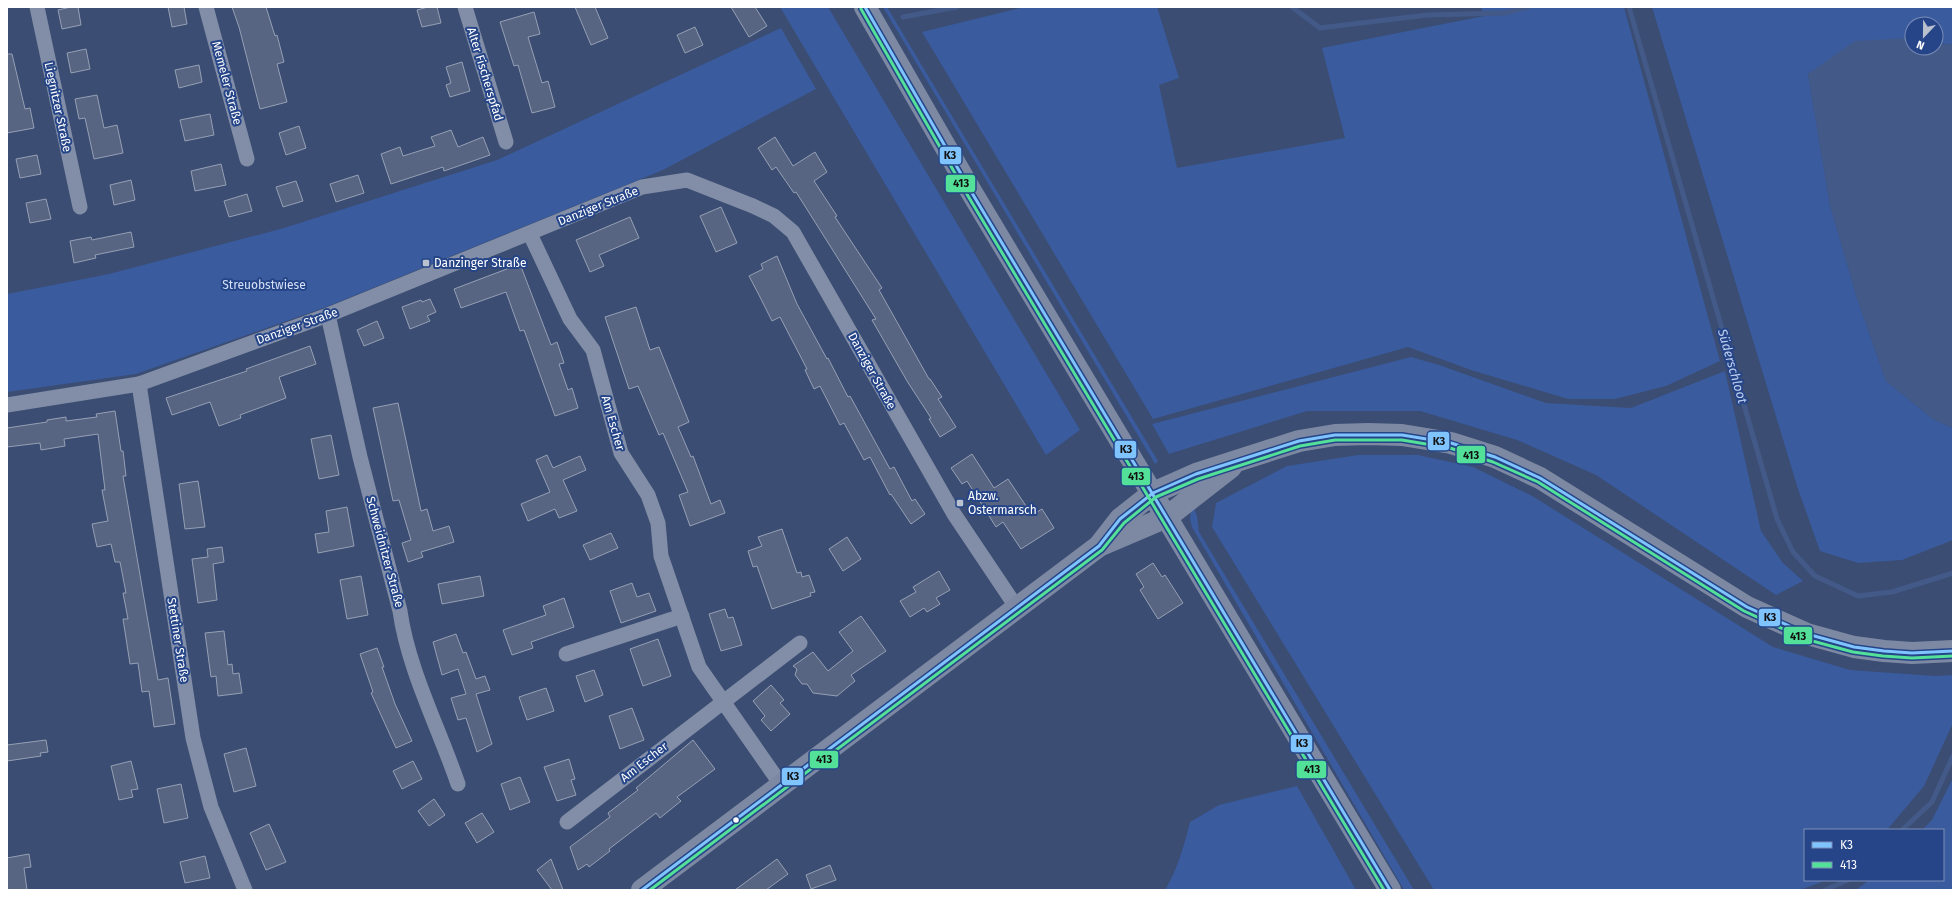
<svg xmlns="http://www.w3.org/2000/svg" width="1960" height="897" font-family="'Fira Sans',sans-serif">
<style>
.green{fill:#3a5b9d}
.water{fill:#435a89}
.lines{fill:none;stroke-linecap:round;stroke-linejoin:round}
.stream{stroke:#435a89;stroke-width:5}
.building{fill:#576582;stroke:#96a0b5}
.street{stroke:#828ea7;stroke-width:15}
.secondary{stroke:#7d89a3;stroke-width:22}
.bus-1-casing{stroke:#254588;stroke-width:6}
.bus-2-casing{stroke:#254588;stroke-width:6}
.bus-1{stroke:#80c4ff;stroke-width:3}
.bus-2{stroke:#53e098;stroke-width:3}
.poi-dot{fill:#bac1ce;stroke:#254588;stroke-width:1.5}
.bus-dot{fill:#fff;stroke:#254588;stroke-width:1.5}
.labels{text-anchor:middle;stroke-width:4;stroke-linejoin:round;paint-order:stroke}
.street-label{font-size:12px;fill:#fff;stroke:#254588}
.poi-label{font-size:12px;fill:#fff;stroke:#254588;text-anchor:start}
.park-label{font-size:12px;fill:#d5e0f7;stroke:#254588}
.water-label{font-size:13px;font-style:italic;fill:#bdcef0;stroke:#254588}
.line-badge{stroke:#254588;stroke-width:1.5}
.pale-badge-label{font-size:11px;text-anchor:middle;font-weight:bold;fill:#111}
</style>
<rect width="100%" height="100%" fill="#3b4d72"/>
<g class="green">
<polygon points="780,7 828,7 1080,430 1046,455"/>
<polygon points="883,7 887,7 1158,461 1155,464"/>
<polygon points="1024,7 1157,7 1179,78 1159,85 1177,168 1345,138 1322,48 1484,16 1481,7 1624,7 1720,361 1666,386 1615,399 1568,399 1471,370 1408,347 1153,419 922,32"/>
<polygon points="1652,7 1953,7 1953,45 1936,43 1936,24 1912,24 1912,39 1907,38 1808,74 1830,205 1857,298 1886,381 1933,419 1953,428 1953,540 1902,560 1858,563 1820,551 1798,489"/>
<polygon points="781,28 816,89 663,170 326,307 136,374 7,392 7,294 109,274 284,228 497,160"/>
<polygon points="1411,357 1439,365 1546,403 1631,408 1725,371 1761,531 1783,563 1803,581 1776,595 1596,475 1517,440 1420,411 1307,411 1169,454 1152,424"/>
<polygon points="1358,455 1418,455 1473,467 1534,497 1773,647 1850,670 1935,676 1953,675 1953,723 1924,786 1887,830 1805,830 1805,880 1827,880 1800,890 1434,890 1212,527 1216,503 1287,466"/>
<polygon points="1194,508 1197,516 1199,532 1414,890 1404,890 1192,527 1190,519 1191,510"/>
<polygon points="1953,778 1953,890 1856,890 1869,880 1943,880 1943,830 1922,830 1932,820"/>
<path d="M1297,786l59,104h-191c13,-21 19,-45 25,-68l29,-17z"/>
</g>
<polygon class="water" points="1907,38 1912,39 1912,48 1936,48 1936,43 1953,45 1953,428 1933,419 1886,381 1857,298 1830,205 1808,74 1855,41"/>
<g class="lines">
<g class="stream">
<polyline points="1292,7 1320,28 1427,15 1505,13 1528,7"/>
<polyline points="1629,7 1777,519 1793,552 1815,576 1858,596 1892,592 1953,573"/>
<polyline points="903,17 957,7"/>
<polyline points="1902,830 1932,802 1953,756"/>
<polyline points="1825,890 1848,880"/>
</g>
</g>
<g class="building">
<polygon points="71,7 78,7 81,25 62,29 58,10"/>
<polygon points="168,7 184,7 187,24 172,27"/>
<polygon points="232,7 266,7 275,36 277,35 284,62 277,64 287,102 260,109 239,27"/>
<polygon points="428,7 437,7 441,23 422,27 417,10"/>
<polygon points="575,7 595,7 608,38 591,45"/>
<polygon points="731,7 755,7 767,26 749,37"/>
<polygon points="534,12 540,34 528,37 542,83 548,81 555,107 532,113 518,65 514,66 500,22"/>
<polygon points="695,27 703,45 685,53 677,35"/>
<polygon points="86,49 90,69 71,73 67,53"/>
<polygon points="7,54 12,54 25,109 30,108 34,128 7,133"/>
<polygon points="462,62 470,91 450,97 446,85 451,83 446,67"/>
<polygon points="199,65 202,82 179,88 175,70"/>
<polygon points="97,95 104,128 117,125 123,153 94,159 85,118 79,119 75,99"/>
<polygon points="210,114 214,135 185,141 180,120"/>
<polygon points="299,126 306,148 286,155 279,133"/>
<polygon points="451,130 458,147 483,137 490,155 444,171 443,167 391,184 381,154 400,147 403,156 435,146 431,137"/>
<polygon points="775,137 793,166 815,152 827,172 814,181 837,216 835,217 882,288 879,290 929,379 930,379 942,397 938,399 956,427 940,437 929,419 931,418 907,381 872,320 876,319 827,241 796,192 794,193 776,167 772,170 758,148"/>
<polygon points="37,155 41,174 20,178 16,159"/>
<polygon points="221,164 226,185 195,191 191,171"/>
<polygon points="358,175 364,193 336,202 330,184"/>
<polygon points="131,180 135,200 114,205 110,185"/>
<polygon points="296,181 303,201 283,207 276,187"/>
<polygon points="247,194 252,211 229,217 224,201"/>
<polygon points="46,199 51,219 30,223 26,203"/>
<polygon points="721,207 737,243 716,252 700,216"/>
<polygon points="630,217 639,238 599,255 604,266 590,272 576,240"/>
<polygon points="131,232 134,247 95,255 96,258 74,263 70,241 91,237 92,240"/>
<polygon points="777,256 797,304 827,359 828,358 848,397 850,396 890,469 894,467 912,501 915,499 925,514 911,524 891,494 890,495 870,457 864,460 844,423 840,425 820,386 814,389 805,370 807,369 780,317 772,321 760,297 749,276 763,269 761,264"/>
<polygon points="520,264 551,345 557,342 564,363 559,364 568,390 572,388 578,408 555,416 524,330 520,331 506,292 461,308 454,289"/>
<polygon points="430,299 436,312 427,316 430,321 410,329 402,307 421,300 422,302"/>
<polygon points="636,307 650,350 659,347 689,422 678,427 691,457 693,456 711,504 720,500 725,513 690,526 679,495 688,492 663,433 659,435 638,386 629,389 605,317"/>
<polygon points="377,321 384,338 364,346 357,330"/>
<polygon points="310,346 316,364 279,377 286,398 240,415 241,418 219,426 210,402 172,415 166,398 247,371 246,369"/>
<polygon points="398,403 421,511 427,509 433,531 449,526 454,542 421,552 423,557 408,562 402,543 411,540 399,500 393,501 373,408"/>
<polygon points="115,411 121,451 123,451 126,476 123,476 158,680 168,678 175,724 154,727 149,691 142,692 138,663 130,664 123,619 128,619 123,593 126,593 120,562 115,562 111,544 97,547 92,524 108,521 102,490 105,490 98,434 64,439 65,446 41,450 40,443 7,447 7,428 47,422 47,420 66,417 66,421 97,417 96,414"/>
<polygon points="331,435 339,475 319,479 311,439"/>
<polygon points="972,454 994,488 1008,479 1032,515 1042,509 1054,528 1021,549 1003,522 996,527 967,481 962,484 951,468"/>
<polygon points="547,455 553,468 580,456 586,470 563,480 577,511 559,518 555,509 528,521 521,504 550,492 536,460"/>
<polygon points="198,481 205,527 185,529 179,484"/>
<polygon points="347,507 354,546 318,553 315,534 329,532 326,511"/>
<polygon points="782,529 797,573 801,572 802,577 809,575 815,592 810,593 811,596 772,609 757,566 753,567 748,551 762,546 758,537"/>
<polygon points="611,533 618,548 590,560 583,545"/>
<polygon points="847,537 861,559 843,571 829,549"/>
<polygon points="222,547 224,562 213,564 217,600 198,603 192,559 208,557 207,549"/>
<polygon points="1153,563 1162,577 1165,575 1183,603 1158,619 1140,590 1144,587 1136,574"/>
<polygon points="939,571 950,590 936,598 940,604 927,612 924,608 910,617 900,601 916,592 913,587"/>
<polygon points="361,576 368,615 347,619 340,580"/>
<polygon points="480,576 484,596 442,604 438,584"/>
<polygon points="632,583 637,597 649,593 656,611 621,623 610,591"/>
<polygon points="564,598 574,627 531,642 533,648 512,655 503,630 546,615 543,606"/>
<polygon points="725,609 728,618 733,617 742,645 721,651 709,614"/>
<polygon points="861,616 886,651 851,675 855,681 837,696 813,693 807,684 802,684 795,675 797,669 793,666 813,652 828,671 853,651 839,632"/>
<polygon points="224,631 228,665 232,664 233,674 239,673 242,693 218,696 216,676 211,677 205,633"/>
<polygon points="456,634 463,653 466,652 476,679 485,676 490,690 476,694 492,744 477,752 466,718 458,720 451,698 466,694 458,669 442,675 433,642"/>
<polygon points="658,639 671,676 643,686 630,649"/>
<polygon points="377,648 384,667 382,667 395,704 412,741 396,748 371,693 373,692 360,654"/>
<polygon points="594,670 603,695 585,702 576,676"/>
<polygon points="771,685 784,700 780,703 790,714 771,731 761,720 765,716 753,701"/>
<polygon points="546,688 554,711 527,720 519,697"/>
<polygon points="632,708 644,740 620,749 609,716"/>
<polygon points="46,740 48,752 40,753 41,756 7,761 7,745"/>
<polygon points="693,740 715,769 677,797 681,801 660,818 656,813 609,849 610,851 589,867 587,864 578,870 570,847 610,817 608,813 638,790 636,788"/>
<polygon points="246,748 256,786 234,792 224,754"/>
<polygon points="569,759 575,779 571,780 576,795 557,801 544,767"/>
<polygon points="131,761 138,789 131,790 133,797 119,800 111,766"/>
<polygon points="413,761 422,779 402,789 393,771"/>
<polygon points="520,777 530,802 510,810 501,784"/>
<polygon points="181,784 188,818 164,823 157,789"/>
<polygon points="434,799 445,815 429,826 418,811"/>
<polygon points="482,813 494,832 477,843 465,823"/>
<polygon points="269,824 286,862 266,870 250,833"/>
<polygon points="29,854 31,867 24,868 27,890 7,890 7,858"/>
<polygon points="205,856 210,878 185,883 180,862"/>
<polygon points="551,859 563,890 552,890 537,870"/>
<polygon points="777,859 788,874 766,890 735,890"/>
<polygon points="830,865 836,880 811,889 806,875"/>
</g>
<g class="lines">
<g class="street">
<polyline points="37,7 80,207"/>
<polyline points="206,7 247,159"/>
<polyline points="465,7 506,142"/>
<polyline points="530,234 570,319 593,350 621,453 648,495 658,523 661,556 699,667 782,786"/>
<path d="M328,315l32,142 40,154c8,58 39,117 58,173"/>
<polyline points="139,384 193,738 211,807 245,890"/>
<polyline points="7,405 139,384 328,315 642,187 687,180 753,206 774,216 793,232 954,514 1017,608"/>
<polyline points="566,654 682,616"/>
<polyline points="567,822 800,643"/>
</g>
<g class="secondary">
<polyline points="865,7 972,193 1390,890"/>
<polyline points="1099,546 1167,517 1231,467"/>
<polyline points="642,890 1099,546 1120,519 1153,493 1196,474 1299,441 1335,435 1368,434 1402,435 1451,443 1495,457 1540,478 1747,607 1807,634 1854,647 1884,651 1912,653 1953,651"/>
</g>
<g class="bus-1-casing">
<g id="bus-1">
<polyline points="865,7 972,193 1390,890"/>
<polyline points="642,890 1099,546 1120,519 1153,493 1196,474 1299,441 1335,435 1402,435 1451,443 1495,457 1540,478 1747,607 1807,634 1854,647 1884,651 1912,653 1953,651"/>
</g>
</g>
<g class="bus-2-casing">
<g id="bus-2">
<polyline points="861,9 968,196 1384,890"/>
<polyline points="650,890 1102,550 1124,523 1156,497 1198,479 1300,446 1335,440 1402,440 1450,448 1493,462 1538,482 1744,611 1805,639 1853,652 1883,656 1912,658 1953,656"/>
</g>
</g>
<use href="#bus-1" class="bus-1"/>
<use href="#bus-2" class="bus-2"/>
</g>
<g class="poi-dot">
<rect x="422" y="259" width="8" height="8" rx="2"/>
<rect x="956" y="499" width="8" height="8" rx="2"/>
</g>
<circle class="bus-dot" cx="736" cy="820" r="3.5"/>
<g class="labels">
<g class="street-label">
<text transform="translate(485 74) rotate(73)" y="4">Alter Fischerspfad</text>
<text transform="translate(227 83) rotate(75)" y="4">Memeler Straße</text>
<text transform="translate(58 107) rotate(78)" y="4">Liegnitzer Straße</text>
<text transform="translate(598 206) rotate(-22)" y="4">Danziger Straße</text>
<text transform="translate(297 326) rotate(-20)" y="4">Danziger Straße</text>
<text transform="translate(872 371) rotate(61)" y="4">Danziger Straße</text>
<text transform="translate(613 423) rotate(74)" y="4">Am Escher</text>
<text transform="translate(385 552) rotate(75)" y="4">Schweidnitzer Straße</text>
<text transform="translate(178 640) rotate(81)" y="4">Stettiner Straße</text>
<text transform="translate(644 762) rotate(-38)" y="4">Am Escher</text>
</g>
<g class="poi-label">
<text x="434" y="267">Danzinger Straße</text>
<text x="968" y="500">Abzw.<tspan x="968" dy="14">Ostermarsch</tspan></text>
</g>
<g class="park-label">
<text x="264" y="289">Streuobstwiese</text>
</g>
<g class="water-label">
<text transform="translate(1733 366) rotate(74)" y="5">Süderschloot</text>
</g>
</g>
<g class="line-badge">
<rect x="939" y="146" width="23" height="19" rx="4" fill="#80c4ff"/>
<rect x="945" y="174" width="31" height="19" rx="4" fill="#53e098"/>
<rect x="1427" y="431" width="23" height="20" rx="4" fill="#80c4ff"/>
<rect x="1114" y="440" width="23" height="19" rx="4" fill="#80c4ff"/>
<rect x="1456" y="445" width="30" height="19" rx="4" fill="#53e098"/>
<rect x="1121" y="467" width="30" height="19" rx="4" fill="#53e098"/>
<rect x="1758" y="608" width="23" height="19" rx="4" fill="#80c4ff"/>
<rect x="1783" y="626" width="30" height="19" rx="4" fill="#53e098"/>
<rect x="1290" y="734" width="23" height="19" rx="4" fill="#80c4ff"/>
<rect x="809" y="750" width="30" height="19" rx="4" fill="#53e098"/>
<rect x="1296" y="760" width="31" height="19" rx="4" fill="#53e098"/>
<rect x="781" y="767" width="23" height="19" rx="4" fill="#80c4ff"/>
</g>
<g class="pale-badge-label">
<text x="950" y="159">K3</text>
<text x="961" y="187">413</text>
<text x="1439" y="445">K3</text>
<text x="1126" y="453">K3</text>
<text x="1471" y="459">413</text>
<text x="1136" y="480">413</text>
<text x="1770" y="621">K3</text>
<text x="1798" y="640">413</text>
<text x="1302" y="747">K3</text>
<text x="824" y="763">413</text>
<text x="1312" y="773">413</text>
<text x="793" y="780">K3</text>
</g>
<rect width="1960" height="897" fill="none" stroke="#ffffff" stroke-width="16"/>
<rect x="1804" y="829" width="140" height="52" fill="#254588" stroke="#7c8fb8"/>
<rect x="1812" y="842" width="20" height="6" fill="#80c4ff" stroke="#7c8fb8"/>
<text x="1840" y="849" font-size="12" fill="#ffffff">K3</text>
<rect x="1812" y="862" width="20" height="6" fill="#53e098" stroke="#7c8fb8"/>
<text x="1840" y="869" font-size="12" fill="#ffffff">413</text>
<g transform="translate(1924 36) rotate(202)"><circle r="19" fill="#254588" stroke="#7c8fb8"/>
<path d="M0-3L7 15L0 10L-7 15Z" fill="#bac1ce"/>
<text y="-6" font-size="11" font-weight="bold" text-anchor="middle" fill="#ffffff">N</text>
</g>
</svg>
